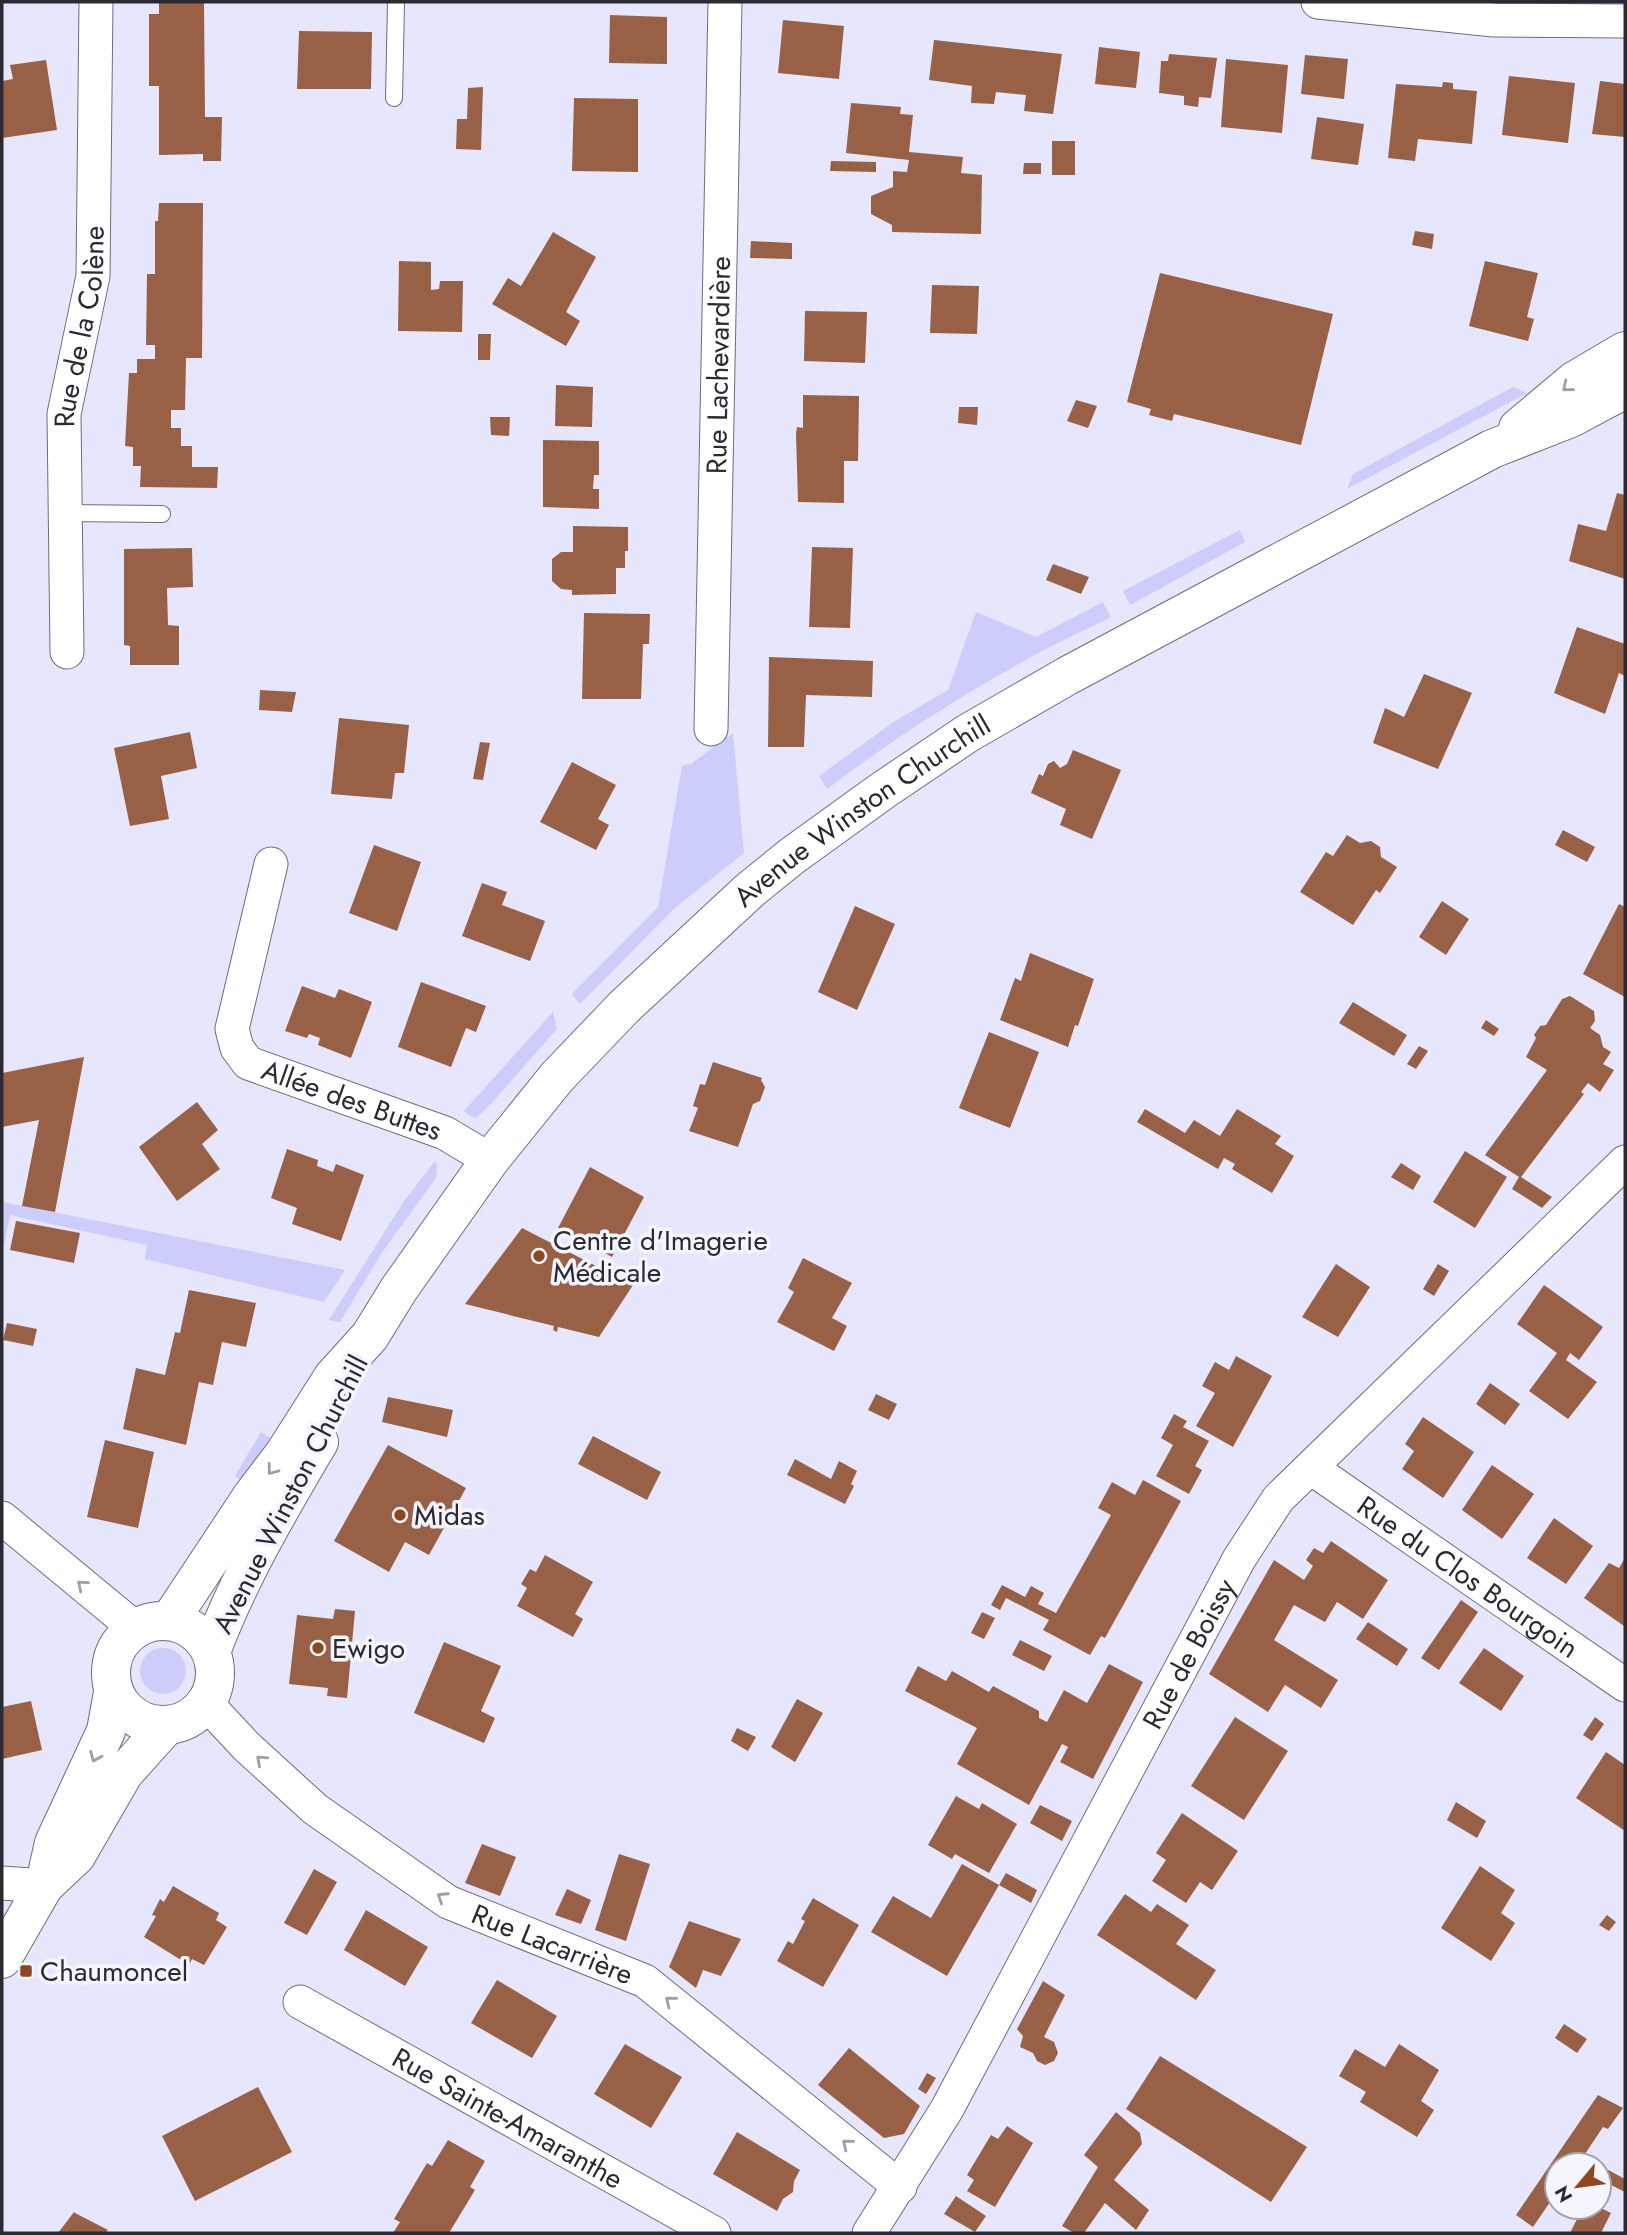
<svg xmlns="http://www.w3.org/2000/svg" width="1627" height="2235" font-family="Jost,sans-serif">
<style>
.grass{fill:#cccdfb}
.building{fill:#986145}
.lines{fill:none;stroke-linecap:round;stroke-linejoin:round}
.service-casing{stroke:#6c6d7f;stroke-width:18}
.minor-casing{stroke:#6c6d7f;stroke-width:35}
.tertiary-casing{stroke:#6c6d7f;stroke-width:40}
.service{stroke:#fff;stroke-width:16}
.minor{stroke:#fff;stroke-width:33}
.tertiary{stroke:#fff;stroke-width:38}
.oneway{stroke:#9f9fa3}
.poi-dot{fill:#8e4821;stroke:#f5f5fe;stroke-width:2.5}
.labels{text-anchor:middle;stroke-width:7;stroke-linejoin:round;paint-order:stroke}
.street-label{font-size:28px;fill:#2a2a32;stroke:#f5f5fe}
.poi-label{font-size:28px;fill:#2a2a32;stroke:#f5f5fe;text-anchor:start}
</style>
<rect width="100%" height="100%" fill="#e6e7fc"/>
<g class="grass">
<polygon points="1513,387 1527,393 1347,489 1353,474"/>
<polygon points="1240,530 1245,542 1130,605 1123,591"/>
<path d="M1103,602l8,15c-32,16 -65,31 -96,49 -65,36 -128,78 -188,123l-8,-13 76,-55 53,-31 28,-78 60,25z"/>
<polygon points="733,733 744,853 676,907 580,1004 572,994 658,907 682,766 692,763"/>
<polygon points="553,1012 557,1029 488,1107 476,1118 470,1116 464,1111"/>
<polygon points="435,1161 437,1167 436,1178 381,1254 340,1322 329,1320 404,1201"/>
<polygon points="2,1202 345,1270 324,1302 145,1259 147,1245 10,1215 2,1254"/>
<polygon points="261,1432 271,1438 244,1483 235,1476"/>
<circle cx="163" cy="1671" r="23"/>
</g>
<g class="building">
<polygon points="159,2 204,2 205,117 222,117 221,161 203,161 203,154 159,155 159,86 149,86 149,14 159,14"/>
<polygon points="610,15 667,17 667,64 609,63"/>
<polygon points="783,20 844,26 839,79 778,73"/>
<polygon points="299,31 372,32 371,89 297,89"/>
<polygon points="934,40 1062,54 1053,114 1024,111 1026,95 996,92 994,104 971,103 972,86 929,80"/>
<polygon points="1099,47 1140,52 1136,88 1095,84"/>
<polygon points="1169,54 1217,58 1211,98 1199,97 1198,107 1184,105 1184,96 1159,93 1161,61 1168,61"/>
<polygon points="1305,55 1348,59 1344,99 1301,94"/>
<polygon points="1226,59 1288,65 1282,133 1221,127"/>
<polygon points="46,60 57,130 2,138 2,81 13,79 10,65"/>
<polygon points="1509,76 1575,83 1568,143 1502,135"/>
<polygon points="1600,81 1625,84 1625,137 1592,134"/>
<polygon points="1443,82 1453,83 1453,89 1477,91 1472,144 1418,139 1415,161 1388,158 1396,84 1442,87"/>
<polygon points="483,87 481,150 456,149 457,119 467,119 468,88"/>
<polygon points="574,98 638,99 638,172 572,171"/>
<polygon points="851,103 901,107 900,114 913,115 909,152 963,157 961,173 982,175 981,234 892,232 892,225 871,214 871,196 893,187 893,171 907,172 909,160 846,153"/>
<polygon points="1317,117 1364,124 1358,165 1311,159"/>
<rect x="1052" y="141" width="23" height="34"/>
<polygon points="831,161 876,162 876,172 830,171"/>
<polygon points="1024,163 1041,163 1041,174 1023,174"/>
<polygon points="159,203 203,203 202,358 186,358 185,410 171,410 171,428 181,428 181,446 192,446 192,467 218,467 217,488 140,487 141,466 133,466 133,447 125,446 129,373 137,373 137,359 155,359 155,345 146,345 147,274 155,274 155,221 158,221"/>
<polygon points="1415,231 1434,234 1432,249 1412,245"/>
<polygon points="553,232 596,257 566,312 580,321 566,346 492,304 508,278 521,286"/>
<polygon points="751,241 792,243 792,259 750,258"/>
<polygon points="399,261 431,262 431,290 439,289 440,281 463,281 462,332 398,331"/>
<polygon points="1485,261 1538,273 1527,317 1534,319 1528,341 1469,326"/>
<polygon points="1160,273 1333,314 1301,445 1174,414 1172,421 1149,415 1151,409 1127,402"/>
<polygon points="932,285 979,286 977,334 930,333"/>
<polygon points="805,311 867,312 865,363 804,361"/>
<polygon points="478,334 491,334 490,360 478,360"/>
<polygon points="556,385 593,387 592,427 555,426"/>
<polygon points="803,395 859,396 858,461 844,461 844,503 798,502 796,434 797,427 803,428"/>
<polygon points="1076,400 1097,406 1088,428 1067,421"/>
<polygon points="959,407 978,407 977,425 958,423"/>
<polygon points="490,417 510,417 509,436 491,435"/>
<polygon points="543,440 599,441 599,475 594,475 593,489 599,489 599,509 543,507"/>
<polygon points="1617,493 1625,495 1625,579 1569,561 1578,524 1606,531"/>
<polygon points="573,526 628,527 628,551 625,551 625,568 616,568 616,594 572,595 572,590 561,589 552,581 552,559 561,552 573,552"/>
<polygon points="812,547 853,548 850,628 809,627"/>
<polygon points="192,548 193,587 167,588 168,625 179,626 179,665 130,665 130,646 124,645 124,549"/>
<polygon points="1053,564 1089,577 1081,594 1046,580"/>
<polygon points="584,613 650,614 649,644 643,644 641,699 582,699"/>
<polygon points="1577,627 1625,644 1625,676 1619,673 1605,714 1554,693"/>
<polygon points="769,657 873,661 872,697 806,695 804,747 768,747"/>
<polygon points="1424,674 1472,693 1438,769 1373,743 1385,708 1404,717"/>
<polygon points="260,690 296,692 292,712 259,710"/>
<polygon points="339,718 409,725 404,773 395,773 392,799 331,794"/>
<polygon points="190,732 197,768 161,776 169,819 130,826 114,748"/>
<polygon points="480,742 490,743 483,780 473,779"/>
<polygon points="1073,750 1121,770 1092,839 1060,825 1066,809 1031,793 1039,774 1043,776 1048,764 1054,761 1060,768 1067,764"/>
<polygon points="572,762 616,785 598,819 609,825 596,850 540,822"/>
<polygon points="1563,830 1595,847 1587,862 1555,845"/>
<polygon points="1347,835 1360,843 1371,841 1380,847 1381,857 1397,867 1380,893 1376,890 1353,925 1300,892 1326,852 1333,856"/>
<polygon points="374,845 421,862 397,931 349,913"/>
<polygon points="482,883 507,892 502,905 545,921 530,961 462,936"/>
<polygon points="1442,901 1469,919 1446,955 1419,937"/>
<polygon points="1619,904 1625,907 1625,997 1583,974"/>
<polygon points="855,906 895,924 857,1010 818,992"/>
<polygon points="1030,953 1094,979 1078,1026 1075,1025 1068,1047 1000,1020 1015,978 1021,981"/>
<polygon points="421,982 486,1006 476,1032 466,1028 451,1067 398,1047"/>
<polygon points="302,986 335,998 339,989 372,1002 351,1058 318,1045 320,1038 309,1034 307,1038 285,1031"/>
<polygon points="1570,996 1594,1011 1595,1021 1590,1028 1600,1035 1603,1047 1611,1052 1603,1064 1614,1070 1600,1092 1588,1083 1581,1092 1584,1094 1521,1177 1552,1197 1542,1208 1512,1189 1519,1177 1485,1155 1547,1070 1526,1057 1536,1038 1534,1035 1540,1026 1546,1025 1562,999"/>
<polygon points="1353,1002 1407,1035 1394,1056 1339,1023"/>
<polygon points="1486,1020 1499,1029 1494,1036 1481,1028"/>
<polygon points="989,1032 1039,1052 1010,1128 959,1108"/>
<polygon points="1419,1046 1428,1051 1416,1069 1407,1064"/>
<polygon points="84,1057 55,1212 22,1206 39,1120 2,1127 2,1073"/>
<polygon points="713,1062 762,1078 761,1080 765,1087 760,1101 753,1104 738,1147 689,1131 698,1108 693,1106 700,1084 705,1085"/>
<polygon points="197,1102 218,1130 202,1144 220,1169 177,1201 139,1147"/>
<polygon points="1145,1109 1185,1133 1194,1120 1220,1136 1237,1109 1281,1136 1275,1144 1294,1156 1272,1193 1232,1169 1235,1164 1224,1158 1218,1169 1137,1122"/>
<polygon points="287,1149 318,1160 317,1166 333,1172 336,1164 364,1175 341,1241 292,1224 297,1208 271,1198"/>
<polygon points="1465,1151 1507,1177 1475,1228 1433,1202"/>
<polygon points="1401,1163 1421,1176 1413,1190 1391,1177"/>
<polygon points="590,1167 644,1197 612,1257 558,1228"/>
<polygon points="16,1221 80,1233 74,1263 10,1250"/>
<polygon points="522,1228 633,1285 599,1337 558,1327 557,1332 553,1330 554,1326 465,1304"/>
<polygon points="803,1258 852,1283 832,1318 847,1326 834,1351 777,1322 794,1292 788,1288"/>
<polygon points="1336,1264 1370,1287 1338,1337 1302,1317"/>
<polygon points="1438,1264 1449,1271 1434,1296 1423,1289"/>
<polygon points="1544,1285 1603,1327 1579,1360 1570,1353 1566,1360 1597,1382 1568,1419 1529,1391 1557,1353 1517,1324"/>
<polygon points="189,1290 256,1303 246,1347 222,1342 213,1385 199,1382 186,1445 123,1429 136,1368 165,1375 175,1332 180,1333"/>
<polygon points="7,1323 37,1329 33,1346 3,1340"/>
<polygon points="1236,1356 1272,1376 1233,1447 1196,1426 1215,1393 1202,1386 1215,1362 1229,1370"/>
<polygon points="1490,1383 1520,1404 1505,1425 1476,1404"/>
<polygon points="876,1394 897,1404 889,1420 868,1410"/>
<polygon points="388,1397 453,1410 447,1437 382,1422"/>
<polygon points="1174,1414 1187,1421 1183,1427 1209,1441 1195,1466 1202,1470 1189,1494 1156,1476 1173,1445 1161,1438"/>
<polygon points="1423,1417 1474,1452 1443,1498 1402,1469 1414,1451 1405,1444"/>
<polygon points="593,1436 661,1472 647,1500 578,1464"/>
<polygon points="105,1440 154,1452 138,1528 87,1517"/>
<polygon points="388,1445 466,1488 429,1555 405,1542 389,1572 334,1541"/>
<polygon points="795,1459 831,1479 839,1461 857,1471 851,1484 854,1486 845,1504 787,1475"/>
<polygon points="1492,1465 1534,1494 1502,1539 1462,1510"/>
<polygon points="1143,1480 1181,1501 1105,1638 1101,1636 1090,1655 1043,1630 1049,1620 1006,1598 1000,1610 991,1605 1002,1585 1025,1597 1031,1586 1044,1593 1038,1604 1056,1613 1111,1515 1098,1508 1112,1482 1135,1495"/>
<polygon points="1554,1518 1593,1546 1566,1584 1527,1558"/>
<polygon points="1331,1541 1388,1580 1363,1619 1337,1602 1325,1622 1294,1605 1274,1640 1338,1680 1321,1708 1285,1685 1268,1712 1209,1674 1274,1560 1304,1580 1313,1566 1306,1560 1314,1548 1323,1553"/>
<polygon points="545,1555 593,1582 575,1614 583,1619 573,1637 517,1606 527,1588 521,1584 530,1569 536,1572"/>
<polygon points="1625,1558 1625,1624 1624,1626 1584,1598 1609,1563 1619,1568"/>
<polygon points="1461,1600 1478,1612 1439,1670 1421,1658"/>
<polygon points="335,1609 355,1611 347,1698 327,1696 328,1688 289,1684 297,1615 333,1619"/>
<polygon points="982,1612 995,1618 984,1639 971,1633"/>
<polygon points="1368,1622 1408,1649 1397,1666 1356,1639"/>
<polygon points="1020,1640 1052,1656 1044,1671 1012,1655"/>
<polygon points="444,1642 501,1666 481,1711 495,1718 484,1743 414,1713"/>
<polygon points="1484,1648 1524,1676 1501,1711 1459,1683"/>
<polygon points="1109,1664 1143,1682 1093,1779 1060,1762 1068,1747 1062,1744 1029,1805 957,1764 977,1728 905,1691 918,1666 946,1681 952,1671 989,1692 993,1686 1039,1711 1039,1718 1047,1722 1064,1690 1087,1703"/>
<polygon points="797,1699 823,1713 795,1762 771,1747"/>
<polygon points="31,1701 42,1750 2,1759 2,1707"/>
<polygon points="1235,1717 1288,1751 1244,1820 1191,1786"/>
<polygon points="1595,1717 1604,1724 1592,1741 1583,1735"/>
<polygon points="737,1728 756,1737 748,1751 731,1741"/>
<polygon points="1606,1752 1625,1765 1625,1831 1576,1798"/>
<polygon points="956,1796 979,1809 982,1803 1017,1824 989,1873 955,1854 952,1859 928,1845"/>
<polygon points="1456,1802 1486,1821 1477,1838 1447,1820"/>
<polygon points="1040,1805 1072,1821 1062,1841 1030,1823"/>
<polygon points="1182,1813 1238,1851 1212,1890 1200,1882 1186,1903 1152,1881 1166,1860 1156,1853"/>
<polygon points="482,1844 516,1857 500,1896 465,1883"/>
<polygon points="619,1854 650,1864 626,1941 595,1930"/>
<polygon points="962,1864 999,1885 1006,1873 1037,1890 1031,1903 999,1885 947,1976 871,1932 893,1896 931,1918"/>
<polygon points="1480,1866 1515,1890 1501,1913 1515,1923 1491,1961 1441,1928"/>
<polygon points="314,1869 337,1882 307,1935 284,1923"/>
<polygon points="173,1886 219,1913 216,1920 227,1927 204,1965 192,1959 189,1965 144,1937 156,1916 152,1915 160,1899 164,1902"/>
<polygon points="567,1889 591,1900 581,1924 555,1915"/>
<polygon points="1125,1894 1151,1912 1157,1904 1189,1925 1176,1944 1216,1970 1196,2000 1097,1935"/>
<polygon points="813,1898 859,1925 823,1987 777,1961 788,1941 793,1944 805,1921 801,1919"/>
<polygon points="366,1910 428,1947 405,1986 344,1950"/>
<polygon points="1607,1915 1616,1922 1609,1931 1599,1925"/>
<polygon points="689,1921 741,1939 721,1976 703,1970 696,1988 669,1967"/>
<polygon points="497,1980 557,2016 532,2058 471,2023"/>
<polygon points="1043,1981 1065,1995 1044,2037 1054,2042 1058,2053 1054,2061 1045,2065 1037,2061 1033,2053 1020,2047 1023,2036 1017,2029"/>
<polygon points="1564,2024 1587,2039 1577,2053 1555,2038"/>
<polygon points="625,2044 682,2077 651,2128 594,2094"/>
<polygon points="1399,2044 1439,2070 1421,2101 1434,2110 1417,2137 1360,2102 1366,2092 1339,2076 1355,2049 1385,2067"/>
<polygon points="849,2048 920,2106 904,2134 884,2138 818,2085"/>
<polygon points="1160,2056 1307,2147 1271,2202 1126,2109"/>
<polygon points="927,2073 936,2078 926,2094 918,2089"/>
<polygon points="258,2087 292,2152 195,2201 162,2136"/>
<polygon points="1598,2095 1623,2108 1608,2129 1603,2127 1583,2157 1599,2165 1557,2165 1557,2192 1533,2227 1516,2215"/>
<polygon points="1116,2112 1140,2133 1142,2144 1114,2180 1149,2210 1136,2230 1105,2203 1084,2233 1074,2233 1062,2226 1098,2167 1084,2155"/>
<polygon points="1007,2126 1033,2143 995,2207 967,2191 974,2180 967,2175 991,2135 998,2139"/>
<polygon points="737,2132 800,2170 794,2181 793,2192 783,2199 777,2211 713,2174"/>
<polygon points="448,2140 485,2161 470,2187 475,2190 449,2233 393,2233 400,2222 394,2219 427,2163 432,2166"/>
<polygon points="1599,2165 1625,2179 1625,2192 1599,2179"/>
<polygon points="956,2196 986,2216 975,2232 944,2214"/>
<polygon points="1583,2207 1599,2207 1611,2213 1601,2233 1570,2233"/>
<polygon points="74,2212 75,2213 108,2230 105,2233 58,2233"/>
</g>
<g class="lines">
<g class="service-casing">
<g id="service">
<polyline points="394,98 396,2"/>
<polyline points="65,513 162,514"/>
</g>
</g>
<g class="minor-casing">
<g id="minor">
<polyline points="1318,2 1494,20 1625,21"/>
<path id="s1" d="M67,652l-3,-238 29,-138 3,-274"/>
<path id="s2" d="M711,729l14,-727"/>
<path id="s3" d="M271,864l-39,165 5,19 11,15 197,70 45,27"/>
<path id="s4" d="M1311,1468l314,217"/>
<polyline points="2,1518 135,1628"/>
<path id="s5" d="M206,1703l40,43 69,63 133,93 197,79 255,206"/>
<polyline points="2,1883 44,1886"/>
<path id="s6" d="M300,2002l414,231"/>
<path id="s7" d="M869,2233l78,-124 292,-550 39,-60 347,-337"/>
</g>
</g>
<g class="tertiary-casing">
<g id="tertiary">
<polyline points="1518,428 1574,381 1625,351"/>
<path id="s8" d="M170,1620l82,-124 32,-42 49,-77 37,-41 29,-47 91,-129 67,-83 67,-70 126,-117 42,-34 90,-65 86,-58 99,-57 425,-227 79,-31 54,-29"/>
<circle cx="163" cy="1673" r="52"/>
<path d="M211,1652c28,-75 68,-142 108,-210"/>
<polyline points="47,1874 54,1843 106,1731 113,1692"/>
<polyline points="2,1959 44,1886 76,1856 124,1773 167,1725"/>
</g>
</g>
<use href="#service" class="service"/>
<use href="#minor" class="minor"/>
<use href="#tertiary" class="tertiary"/>
</g>
<defs><path id="oneway-chevron" d="M-2-3.5L2.5 0L-2 3.5" fill="none" stroke-width="1.6" stroke-linecap="round" stroke-linejoin="round" transform="scale(1.75)"/></defs>
<g class="oneway">
<use href="#oneway-chevron" transform="translate(1567 387) rotate(141)"/>
<use href="#oneway-chevron" transform="translate(272 1470) rotate(127)"/>
<use href="#oneway-chevron" transform="translate(82 1585) rotate(-140)"/>
<use href="#oneway-chevron" transform="translate(95 1757) rotate(113)"/>
<use href="#oneway-chevron" transform="translate(261 1760) rotate(-138)"/>
<use href="#oneway-chevron" transform="translate(442 1897) rotate(-147)"/>
<use href="#oneway-chevron" transform="translate(670 2001) rotate(-141)"/>
<use href="#oneway-chevron" transform="translate(847 2144) rotate(-141)"/>
</g>
<g class="poi-dot">
<circle cx="539" cy="1256" r="7"/>
<circle cx="400" cy="1515" r="7"/>
<circle cx="318" cy="1648" r="7"/>
<rect x="19" y="1964" width="14" height="14" rx="3.5"/>
</g>
<g class="labels">
<g class="street-label">
<text dy="10" stroke="none"><textPath href="#s1" startOffset="327">Rue de la Colène</textPath></text>
<text dy="10" stroke="none"><textPath href="#s2" startOffset="364">Rue Lachevardière</textPath></text>
<text dy="10" stroke="none"><textPath href="#s8" startOffset="1074">Avenue Winston Churchill</textPath></text>
<text dy="10" stroke="none"><textPath href="#s3" startOffset="318">Allée des Buttes</textPath></text>
<text transform="translate(290 1494) rotate(-63)" y="10">Avenue Winston Churchill</text>
<text dy="10" stroke="none"><textPath href="#s4" startOffset="191">Rue du Clos Bourgoin</textPath></text>
<text dy="10" stroke="none"><textPath href="#s7" startOffset="662">Rue de Boissy</textPath></text>
<text dy="10" stroke="none"><textPath href="#s5" startOffset="427">Rue Lacarrière</textPath></text>
<text dy="10" stroke="none"><textPath href="#s6" startOffset="238">Rue Sainte-Amaranthe</textPath></text>
</g>
<g class="poi-label">
<text x="553" y="1250">Centre d'Imagerie<tspan x="553" dy="32">Médicale</tspan></text>
<text x="414" y="1525">Midas</text>
<text x="332" y="1658">Ewigo</text>
<text x="40" y="1981">Chaumoncel</text>
</g>
</g>
<rect width="1627" height="2235" fill="none" stroke="#2a2a32" stroke-width="7"/>
<g transform="translate(1578 2186) rotate(241)"><circle r="33" fill="#f5f5fe" stroke="#a4a4ac" stroke-width="2"/>
<path d="M0-5L12 26L0 18L-12 26Z" fill="#8e4821"/>
<text y="-10" font-size="19" font-weight="bold" text-anchor="middle" fill="#2a2a32">N</text>
</g>
</svg>
